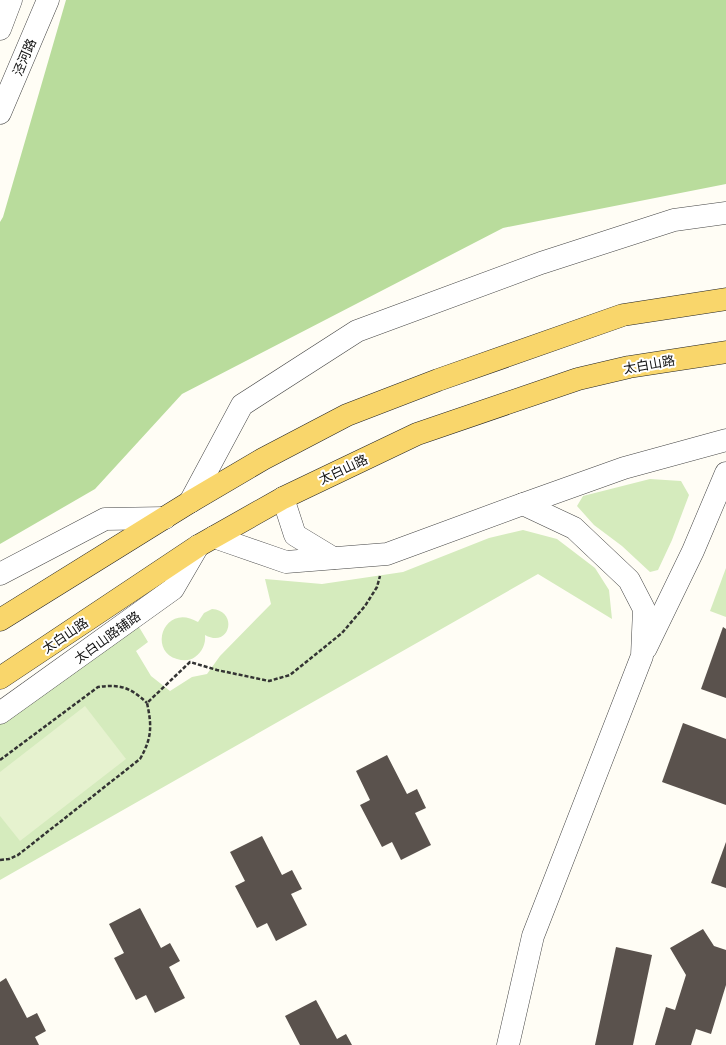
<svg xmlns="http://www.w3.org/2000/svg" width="726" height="1045" font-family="Lora,'Noto Sans SC',serif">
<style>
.green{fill:#d5ebbd}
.forest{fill:#b9dc9c}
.pitch{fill:#e6f2cf}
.building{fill:#5a524d}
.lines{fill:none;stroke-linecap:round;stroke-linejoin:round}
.minor-casing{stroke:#444;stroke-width:23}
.major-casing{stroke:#222;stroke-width:23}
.path{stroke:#333;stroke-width:2.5;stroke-dasharray:4 2;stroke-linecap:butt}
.minor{stroke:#fff;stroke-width:22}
.major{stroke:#f9d66b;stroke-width:22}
.labels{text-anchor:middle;stroke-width:4;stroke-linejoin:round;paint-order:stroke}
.street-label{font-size:13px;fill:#111;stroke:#fff}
</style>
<rect width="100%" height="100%" fill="#fffdf5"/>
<g class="green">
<polygon points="650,479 681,481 689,495 672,540 658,570 650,572 622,546 594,525 577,506 583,496"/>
<polygon points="523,530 557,539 595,568 609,590 612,619 538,574 0,880 0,718 136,622 148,642 136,651 151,676 170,691 192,677 207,674 220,656 271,604 265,579 322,584 403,572 489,538"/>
<polygon points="726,568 726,617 710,611"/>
<path d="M212,609c27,2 18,40 -7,26 1,9 -3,17 -10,22 -5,4 -12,4 -18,2 -30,-9 -12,-57 21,-37l6,-9z"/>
</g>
<polygon class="forest" points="66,0 726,0 726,184 503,228 182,394 95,489 0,544 0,222 3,217"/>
<polygon class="pitch" points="85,706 126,759 20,841 0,816 0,772"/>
<g class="building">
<polygon points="723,627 726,629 726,698 701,689"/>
<polygon points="683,723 726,739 726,805 662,782"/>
<polygon points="387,755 407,794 417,789 426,808 415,813 431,845 401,860 392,842 382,847 360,805 370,800 356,771"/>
<polygon points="262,836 282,875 292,870 302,889 291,894 307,925 276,941 267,923 257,928 235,886 245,881 230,852"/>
<polygon points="726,842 726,888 711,883"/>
<polygon points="140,908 161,948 170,943 180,961 169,967 185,998 155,1013 146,995 136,1000 114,958 124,953 109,924"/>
<polygon points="703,929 714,946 726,950 726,985 711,1034 696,1029 691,1045 655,1045 666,1007 675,1010 686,975 670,948"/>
<polygon points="616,947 652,955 633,1045 595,1045"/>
<polygon points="6,978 27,1018 37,1013 46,1031 35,1037 39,1045 0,1045 0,982"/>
<polygon points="316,1000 337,1039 346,1034 352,1045 300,1045 285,1016"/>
</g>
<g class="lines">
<g class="minor-casing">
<g id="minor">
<polyline points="0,29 11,0"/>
<polyline points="0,113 48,0"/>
<polyline points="283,498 295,535 333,558"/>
<polyline points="190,502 242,405 357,331 541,263 674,220 726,213"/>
<polyline points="523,504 624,468 726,440"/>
<polyline points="214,537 286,562 387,554 523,504 574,528 629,580 644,609 642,656 533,936 508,1045"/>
<polyline points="0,574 105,519 165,518"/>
<polyline points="646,648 693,551 726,473"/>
<polyline points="0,713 173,589 198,546"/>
</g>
</g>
<g class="major-casing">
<g id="major">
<polyline points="0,620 190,502 263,459 347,415 438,380 623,315 726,299"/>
<polyline points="0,678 198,546 283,498 417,434 578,379 629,367 726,352"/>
</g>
</g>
<g class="path">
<path d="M0,760l98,-73c22,-3 32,0 49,16"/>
<path d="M0,860l9,-1 9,-4 122,-96c12,-21 12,-33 7,-56l43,-41 27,8 52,11 21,-6 52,-42 23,-27 12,-19 3,-11"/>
</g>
<use href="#minor" class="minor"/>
<use href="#major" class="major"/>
</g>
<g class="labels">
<g class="street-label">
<text transform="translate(24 57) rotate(-67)" y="5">泾河路</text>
<text transform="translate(649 364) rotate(-10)" y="5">太白山路</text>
<text transform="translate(343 469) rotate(-25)" y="5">太白山路</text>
<text transform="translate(65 635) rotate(-34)" y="5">太白山路</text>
<text transform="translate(107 637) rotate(-36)" y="5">太白山路辅路</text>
</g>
</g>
</svg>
